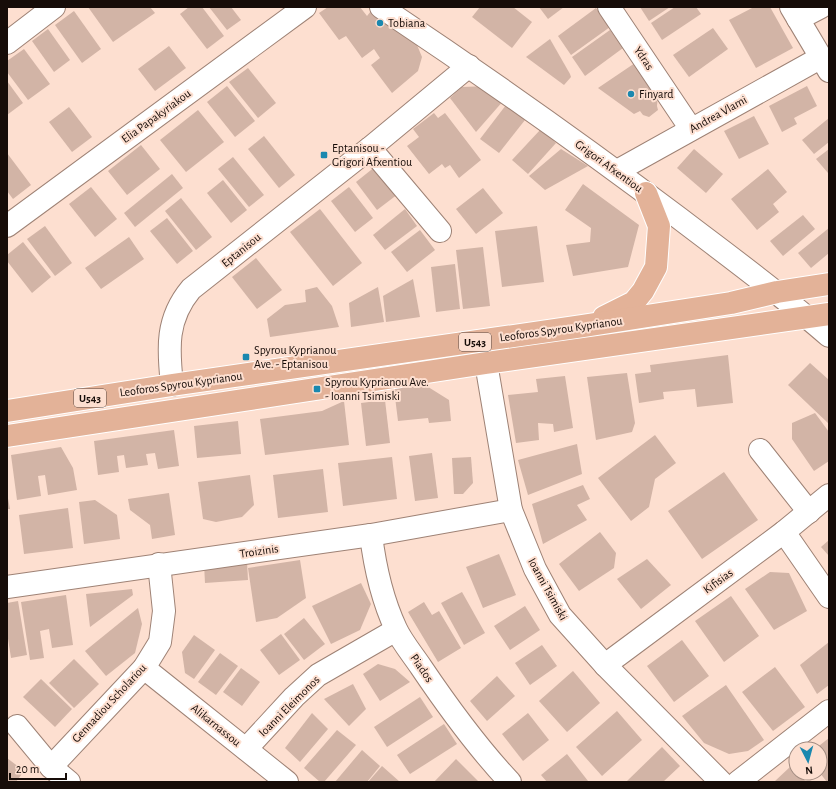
<svg xmlns="http://www.w3.org/2000/svg" width="836" height="789" font-family="'Alegreya Sans',sans-serif">
<style>
.building{fill:#d2b4a6}
.lines{fill:none;stroke-linecap:round;stroke-linejoin:round}
.minor-casing{stroke:#9e8275;stroke-width:24}
.major-casing{stroke:#fff;stroke-width:24}
.minor{stroke:#fff;stroke-width:22}
.major{stroke:#e3b298;stroke-width:22}
.poi-dot{fill:#1a88af;stroke:#fddfd0;stroke-width:1.5}
.labels{text-anchor:middle;stroke-width:4;stroke-linejoin:round;paint-order:stroke}
.shield{fill:#fddfd0;stroke:#5b4b44;stroke-width:1}
.shield-label{font-size:11px;font-weight:bold;fill:#160c08}
.poi-label{font-size:12px;fill:#160c08;stroke:#fddfd0;text-anchor:start}
.street-label{font-size:12px;fill:#160c08;stroke:#fddfd0}
</style>
<rect width="100%" height="100%" fill="#fddfd0"/>
<g class="building">
<polygon points="88,7 150,7 155,13 113,42"/>
<polygon points="189,7 202,7 224,36 207,49 180,14"/>
<polygon points="209,7 231,7 241,20 227,30"/>
<polygon points="328,7 360,7 367,16 371,11 417,45 422,57 418,71 392,93 371,65 380,58 374,49 362,58 346,36 339,40 319,13"/>
<polygon points="480,7 513,7 532,22 512,48 472,17"/>
<polygon points="539,7 564,7 548,19"/>
<polygon points="640,7 670,7 649,21"/>
<polygon points="675,7 696,7 701,14 662,40 651,23"/>
<polygon points="754,7 770,7 793,48 756,68 729,20"/>
<polygon points="596,8 610,27 571,55 558,36"/>
<polygon points="74,11 101,49 82,63 55,25"/>
<polygon points="713,28 728,49 689,77 673,55"/>
<polygon points="48,29 70,60 54,72 32,41"/>
<polygon points="610,30 623,48 585,76 572,57"/>
<polygon points="550,39 570,74 571,77 564,85 526,57"/>
<polygon points="169,46 186,68 155,91 138,69"/>
<polygon points="24,49 50,84 28,100 7,72 7,61"/>
<polygon points="635,63 658,94 657,106 658,110 649,117 643,115 640,111 634,114 598,88"/>
<polygon points="248,68 276,103 258,118 229,82"/>
<polygon points="7,81 23,103 7,115"/>
<polygon points="227,86 255,121 235,137 207,102"/>
<polygon points="488,86 504,100 476,132 450,98 462,87"/>
<polygon points="807,86 817,106 794,118 797,124 782,132 769,106"/>
<polygon points="506,105 525,120 499,153 480,139"/>
<polygon points="69,107 92,137 72,152 49,122"/>
<polygon points="198,110 224,142 186,172 160,140"/>
<polygon points="434,113 438,118 445,113 481,160 459,178 450,165 445,168 442,164 429,174 407,146 419,137 413,129"/>
<polygon points="754,116 769,144 739,159 724,131"/>
<polygon points="829,118 829,142 814,154 802,140"/>
<polygon points="541,129 556,143 528,174 512,160"/>
<polygon points="264,136 295,175 279,188 248,149"/>
<polygon points="141,145 160,169 127,195 108,171"/>
<polygon points="561,149 588,166 545,190 529,176"/>
<polygon points="694,149 723,174 706,193 677,168"/>
<polygon points="829,149 829,172 828,173 816,159"/>
<polygon points="7,153 31,185 13,199 7,191"/>
<polygon points="233,157 264,195 249,207 218,169"/>
<polygon points="376,166 398,194 377,210 356,182"/>
<polygon points="768,169 787,192 773,204 779,212 757,230 731,199"/>
<polygon points="172,174 183,188 135,227 124,213"/>
<polygon points="223,180 247,210 231,223 207,193"/>
<polygon points="583,184 639,225 628,267 573,276 566,245 590,242 591,228 565,210"/>
<polygon points="91,187 117,219 95,237 69,204"/>
<polygon points="349,187 373,218 355,232 331,201"/>
<polygon points="483,188 503,213 476,234 456,209"/>
<polygon points="181,198 212,237 196,250 165,211"/>
<polygon points="320,209 362,263 333,286 290,232"/>
<polygon points="405,209 417,226 385,250 373,235"/>
<polygon points="803,215 815,229 783,256 770,241"/>
<polygon points="167,218 193,251 177,264 150,231"/>
<polygon points="45,226 72,263 55,276 27,239"/>
<polygon points="537,226 544,282 502,287 495,231"/>
<polygon points="829,228 829,253 811,268 798,253"/>
<polygon points="420,230 435,250 407,272 391,252"/>
<polygon points="129,237 144,259 101,289 85,268"/>
<polygon points="23,242 51,277 32,293 7,261 7,255"/>
<polygon points="483,247 490,306 463,309 456,250"/>
<polygon points="256,258 282,290 257,309 232,277"/>
<polygon points="455,264 460,309 436,312 431,267"/>
<polygon points="413,279 420,317 386,322 383,296"/>
<polygon points="317,287 332,306 339,327 270,337 267,319 285,305 306,302 305,290"/>
<polygon points="378,287 384,322 351,327 349,303"/>
<polygon points="728,355 733,403 697,407 695,389 663,392 664,399 639,403 635,374 651,372 650,365"/>
<polygon points="810,363 829,380 829,424 788,385"/>
<polygon points="627,373 635,423 632,432 596,440 587,377"/>
<polygon points="565,376 573,428 554,432 553,424 538,423 539,440 516,443 508,395 538,392 536,379"/>
<polygon points="425,385 449,400 451,421 429,423 428,418 398,421 394,389"/>
<polygon points="385,400 390,443 366,446 361,403"/>
<polygon points="344,401 349,445 265,455 260,419 322,411"/>
<polygon points="815,413 829,432 829,461 814,471 792,439 792,423"/>
<polygon points="238,421 241,454 197,458 194,426"/>
<polygon points="174,430 179,466 158,469 155,453 146,454 148,465 126,468 124,455 117,456 119,472 98,475 94,441"/>
<polygon points="655,435 676,463 655,479 649,507 631,521 598,478"/>
<polygon points="577,444 582,474 528,495 518,460"/>
<polygon points="61,447 73,468 77,490 48,495 45,475 38,476 41,496 17,500 11,455"/>
<polygon points="432,453 438,498 415,501 409,456"/>
<polygon points="392,457 397,499 343,506 338,463"/>
<polygon points="471,457 473,483 463,494 454,494 452,458"/>
<polygon points="323,469 328,512 278,518 273,475"/>
<polygon points="724,472 758,520 702,559 668,511"/>
<polygon points="250,475 254,505 242,517 216,522 203,519 198,482"/>
<polygon points="583,485 590,499 577,505 587,520 543,544 532,504"/>
<polygon points="7,493 10,509 7,509"/>
<polygon points="169,493 175,535 152,539 150,525 130,510 128,499"/>
<polygon points="95,500 117,515 120,539 84,544 79,502"/>
<polygon points="68,508 73,548 24,554 19,515"/>
<polygon points="600,532 616,553 614,568 579,591 559,564"/>
<polygon points="829,540 829,556 821,547"/>
<polygon points="499,554 516,595 483,608 466,567"/>
<polygon points="647,559 671,585 641,609 617,579"/>
<polygon points="300,560 306,598 277,618 256,622 248,568"/>
<polygon points="247,562 248,580 205,583 204,564"/>
<polygon points="770,572 789,573 807,611 774,630 745,589"/>
<polygon points="361,583 371,604 360,630 331,644 312,606"/>
<polygon points="132,589 133,595 90,627 86,594"/>
<polygon points="462,592 485,633 464,645 441,603"/>
<polygon points="66,595 73,645 52,648 49,629 40,631 44,658 30,660 21,602"/>
<polygon points="731,596 759,636 724,662 695,621"/>
<polygon points="18,601 27,655 11,658 7,632 7,603"/>
<polygon points="424,602 432,615 439,611 461,648 438,662 408,612"/>
<polygon points="525,606 540,630 510,650 494,626"/>
<polygon points="138,608 142,624 135,653 106,676 85,651"/>
<polygon points="304,618 325,644 304,660 284,634"/>
<polygon points="281,634 300,660 279,675 260,650"/>
<polygon points="194,635 215,650 194,679 185,673 182,652"/>
<polygon points="682,640 709,676 674,702 647,666"/>
<polygon points="829,642 829,685 817,694 800,665"/>
<polygon points="542,645 557,666 530,685 515,663"/>
<polygon points="220,653 238,666 216,695 198,682"/>
<polygon points="74,659 99,684 74,708 49,683"/>
<polygon points="378,664 395,669 410,682 380,701 363,674"/>
<polygon points="775,667 805,707 773,731 742,692"/>
<polygon points="241,668 260,682 242,706 223,692"/>
<polygon points="573,671 600,703 567,732 539,701"/>
<polygon points="497,676 515,696 487,721 470,701"/>
<polygon points="41,679 72,709 55,727 23,697"/>
<polygon points="353,684 366,709 349,726 324,699"/>
<polygon points="726,685 764,740 748,751 729,754 704,743 682,716"/>
<polygon points="420,697 433,717 387,747 374,727"/>
<polygon points="617,711 642,740 602,776 576,747"/>
<polygon points="312,713 328,729 300,762 285,748"/>
<polygon points="528,713 549,740 523,761 502,734"/>
<polygon points="444,724 457,744 410,774 397,755"/>
<polygon points="337,730 356,745 324,782 320,782 304,768"/>
<polygon points="829,738 829,782 827,782 820,773 820,749 815,749"/>
<polygon points="662,747 680,766 663,782 626,782"/>
<polygon points="362,750 380,766 367,782 335,782"/>
<polygon points="567,754 588,781 547,782 541,775"/>
<polygon points="7,758 24,771 16,782 7,782"/>
<polygon points="456,759 479,782 434,782"/>
<polygon points="382,766 400,782 368,782"/>
<polygon points="791,766 806,782 774,782"/>
</g>
<g class="lines">
<g class="minor-casing">
<g id="minor">
<path d="M381,7c102,68 201,138 298,211 51,39 102,76 150,118"/>
<polyline points="609,7 691,129"/>
<polyline points="791,7 829,71"/>
<polyline points="798,19 821,7"/>
<polyline points="7,43 54,7"/>
<polyline points="370,148 440,231"/>
<polyline points="617,171 820,58"/>
<polyline points="7,226 305,7"/>
<polyline points="486,363 511,510 535,569 560,615 605,665 721,782"/>
<path d="M172,385c-4,-37 -6,-66 19,-96l179,-141 99,-82"/>
<polyline points="760,450 809,512"/>
<polyline points="784,532 829,597"/>
<path d="M371,535c4,33 11,64 25,94 6,13 17,26 25,38 27,40 56,80 89,115"/>
<polyline points="7,587 371,535 511,510"/>
<polyline points="605,665 784,532 829,495"/>
<polyline points="144,668 287,782"/>
<polyline points="17,726 51,767 69,782"/>
<polyline points="246,749 294,697 318,675 396,630"/>
<polyline points="51,767 144,668 160,642 164,611 159,564"/>
<polyline points="738,782 829,711"/>
</g>
</g>
<g class="major-casing">
<g id="major">
<polyline points="604,317 634,302 643,291 656,267 659,226 646,193"/>
<polyline points="7,411 172,385 583,326 731,303 777,292 829,284"/>
<polyline points="7,436 486,363 829,314"/>
</g>
</g>
<use href="#minor" class="minor"/>
<use href="#major" class="major"/>
</g>
<g class="poi-dot">
<circle cx="380" cy="23" r="4"/>
<circle cx="631" cy="94" r="4"/>
<rect x="320" y="151" width="8" height="8" rx="2"/>
<rect x="242" y="353" width="8" height="8" rx="2"/>
<rect x="313" y="385" width="8" height="8" rx="2"/>
</g>
<g class="labels">
<g class="shield">
<rect x="459" y="333" width="32" height="18" rx="3"/>
<rect x="74" y="389" width="32" height="18" rx="3"/>
</g>
<g class="shield-label">
<text x="475" y="346">U543</text>
<text x="90" y="402">U543</text>
</g>
<g class="poi-label">
<text x="388" y="27">Tobiana</text>
<text x="639" y="98">Finyard</text>
<text x="332" y="152">Eptanisou -<tspan x="332" dy="14">Grigori Afxentiou</tspan></text>
<text x="254" y="354">Spyrou Kyprianou<tspan x="254" dy="14">Ave. - Eptanisou</tspan></text>
<text x="325" y="386">Spyrou Kyprianou Ave.<tspan x="325" dy="14">- Ioanni Tsimiski</tspan></text>
</g>
<g class="street-label">
<text transform="translate(644 58) rotate(56)" y="4">Ydras</text>
<text transform="translate(718 114) rotate(-29)" y="4">Andrea Vlami</text>
<text transform="translate(156 116) rotate(-36)" y="4">Elia Papakyriakou</text>
<text transform="translate(609 166) rotate(36)" y="4">Grigori Afxentiou</text>
<text transform="translate(241 250) rotate(-39)" y="4">Eptanisou</text>
<text transform="translate(561 329) rotate(-8)" y="4">Leoforos Spyrou Kyprianou</text>
<text transform="translate(181 384) rotate(-8)" y="4">Leoforos Spyrou Kyprianou</text>
<text transform="translate(259 551) rotate(-8)" y="4">Troizinis</text>
<text transform="translate(718 581) rotate(-36)" y="4">Kifisias</text>
<text transform="translate(548 589) rotate(61)" y="4">Ioanni Tsimiski</text>
<text transform="translate(422 668) rotate(56)" y="4">Piados</text>
<text transform="translate(109 703) rotate(-47)" y="4">Gennadiou Scholariou</text>
<text transform="translate(289 706) rotate(-45)" y="4">Ioanni Eleimonos</text>
<text transform="translate(216 725) rotate(39)" y="4">Alikarnassou</text>
</g>
</g>
<rect width="836" height="789" fill="none" stroke="#160c08" stroke-width="16"/>
<g transform="translate(808 761) rotate(174)"><circle r="19" fill="#fddfd0" stroke="#a18b80"/>
<path d="M0-3L7 15L0 10L-7 15Z" fill="#1a88af"/>
<text y="-6" font-size="11" font-weight="bold" text-anchor="middle" fill="#160c08">N</text>
</g>
<path d="M10 773v6h56v-6" fill="none" stroke="#160c08" stroke-width="2"/>
<text x="16" y="773" font-size="12" fill="#160c08" stroke="#fddfd0" stroke-width="3" paint-order="stroke">20 m</text>
</svg>
